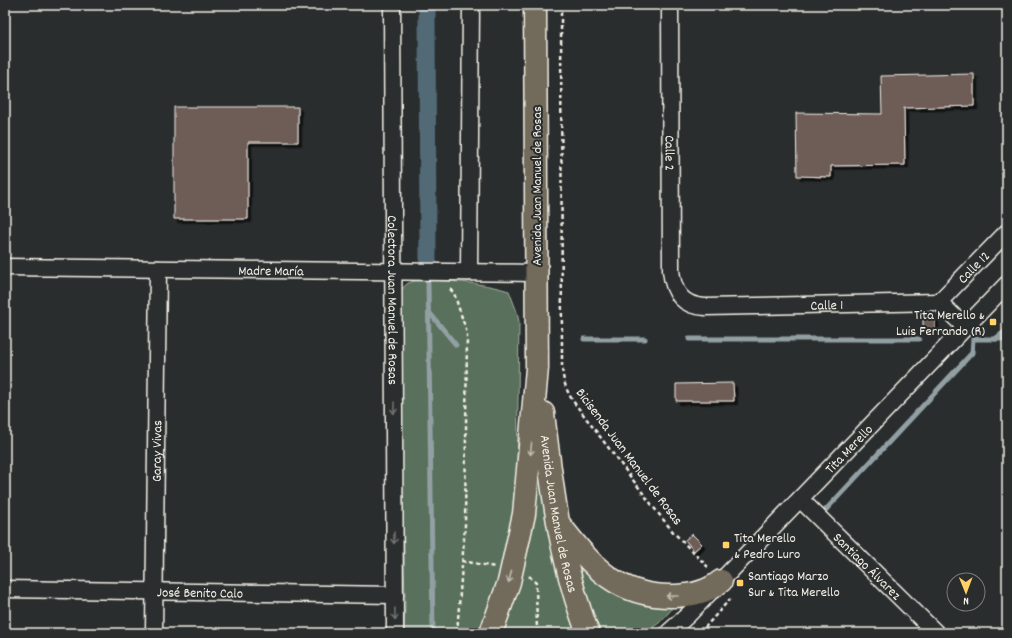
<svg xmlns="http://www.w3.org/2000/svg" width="1012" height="638" font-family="Dekko,sans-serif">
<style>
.green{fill:#596f5b;stroke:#a6b0a2}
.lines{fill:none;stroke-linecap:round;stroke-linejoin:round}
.stream{stroke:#92a0a4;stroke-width:5}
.canal{stroke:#516a76;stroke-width:17}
.building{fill:#6e5c57;stroke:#f4f1e8;filter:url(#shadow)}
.minor-casing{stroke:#f4f1e8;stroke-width:19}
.highway-casing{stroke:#f4f1e8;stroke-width:25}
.path{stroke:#f4f1e8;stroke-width:2.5;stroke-dasharray:4 3;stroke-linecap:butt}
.minor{stroke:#2a2d2e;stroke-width:16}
.highway{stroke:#726b5a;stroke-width:22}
.oneway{stroke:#71726f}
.oneway2{stroke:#c0bbaf}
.poi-dot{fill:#ffd166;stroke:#2a2d2e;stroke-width:1.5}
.labels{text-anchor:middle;stroke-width:4;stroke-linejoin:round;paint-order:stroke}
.street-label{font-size:14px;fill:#f4f1e8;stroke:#2a2d2e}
.poi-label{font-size:14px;fill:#f4f1e8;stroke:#2a2d2e;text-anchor:start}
</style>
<defs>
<filter id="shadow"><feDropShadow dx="3.5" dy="3.5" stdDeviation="0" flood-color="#0009"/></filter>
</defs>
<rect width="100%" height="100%" fill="#2a2d2e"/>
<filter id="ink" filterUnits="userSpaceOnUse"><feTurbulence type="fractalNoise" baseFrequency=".025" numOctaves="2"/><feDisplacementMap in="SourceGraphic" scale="8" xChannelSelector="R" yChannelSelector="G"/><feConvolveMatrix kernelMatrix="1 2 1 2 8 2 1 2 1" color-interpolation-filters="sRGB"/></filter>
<g filter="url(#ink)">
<g class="green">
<path d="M415,281c31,-1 65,1 94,10l8,21 2,10 -2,157 -5,40 -11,49 -10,34 -11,31h-76l1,-28 -6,-305c2,-11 5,-17 16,-19z"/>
<polygon points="539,470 581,633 502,633 512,607 530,542"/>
<polygon points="577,563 671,606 671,610 659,623 644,633 597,633"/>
</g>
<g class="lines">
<g class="stream">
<polyline points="428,281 433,633"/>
<polyline points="429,312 456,345"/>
<polyline points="584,339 645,339"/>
<polyline points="689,339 919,339"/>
<polyline points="995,339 1007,330"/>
<polyline points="820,516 972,353 973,339 1007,339"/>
</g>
<polyline class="canal" points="427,5 428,263"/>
</g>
<g class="building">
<polygon points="974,74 974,106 904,108 905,165 831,166 831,177 797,176 796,113 882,114 881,76"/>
<polygon points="174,107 298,107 298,142 248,142 248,219 174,219"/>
<rect x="923" y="318" width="12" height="11"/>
<polygon points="733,383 734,401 676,401 676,384"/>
<polygon points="692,534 702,544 694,551 685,540"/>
</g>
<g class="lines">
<g class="minor-casing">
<g id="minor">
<path id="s1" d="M392,5l3,628"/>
<path id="s2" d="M670,5l1,265c2,22 11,36 34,37l234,-5 26,25"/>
<path id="s3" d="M5,267l532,6"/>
<polyline points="469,272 471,5"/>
<path id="s4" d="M939,302l68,-70"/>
<path id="s5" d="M800,499l136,134"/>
<path id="s6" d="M5,589l390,6"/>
<path id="s7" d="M154,633l4,-364"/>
<path id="s8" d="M668,633l21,-19 318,-330"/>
</g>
</g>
<g class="highway-casing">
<g id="highway">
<path id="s9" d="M543,413c9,74 17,149 45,220"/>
<path d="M559,524c34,43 58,74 117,72 17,-1 32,-4 45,-15"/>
<polyline points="491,633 509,582 524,514 537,368 535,5"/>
</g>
</g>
<g class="path">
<path d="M561,5l1,358c0,13 3,26 11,38l85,112 16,20 34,34"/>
<polyline points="450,289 454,293 467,333 465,525 457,633"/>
<polyline points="462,561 495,567"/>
<polyline points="529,576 536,583 537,633"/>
<polyline points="700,633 730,599"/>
</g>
<use href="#minor" class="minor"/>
<use href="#highway" class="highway"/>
</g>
<defs><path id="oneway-shaft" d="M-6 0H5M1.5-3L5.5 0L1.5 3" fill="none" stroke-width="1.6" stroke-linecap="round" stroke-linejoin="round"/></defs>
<g class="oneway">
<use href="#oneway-shaft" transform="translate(394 408) rotate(90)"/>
<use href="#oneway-shaft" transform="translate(394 538) rotate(90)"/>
<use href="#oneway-shaft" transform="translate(395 614) rotate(89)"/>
</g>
<g class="oneway2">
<use href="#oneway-shaft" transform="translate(531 449) rotate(95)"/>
<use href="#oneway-shaft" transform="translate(510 577) rotate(105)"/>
<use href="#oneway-shaft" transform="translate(672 596) rotate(180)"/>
</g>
</g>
<g class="poi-dot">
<rect x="989" y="318" width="8" height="8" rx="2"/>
<rect x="722" y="541" width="8" height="8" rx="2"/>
<rect x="736" y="579" width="8" height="8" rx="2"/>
</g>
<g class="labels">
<g class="street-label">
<text dy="5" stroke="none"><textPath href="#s2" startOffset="148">Calle 2</textPath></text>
<text transform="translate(536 186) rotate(-90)" y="5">Avenida Juan Manuel de Rosas</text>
<text dy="5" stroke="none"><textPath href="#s4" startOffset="49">Calle 12</textPath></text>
<text dy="5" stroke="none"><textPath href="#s3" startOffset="266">Madre María</textPath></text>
<text dy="5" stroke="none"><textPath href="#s1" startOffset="295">Colectora Juan Manuel de Rosas</textPath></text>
<text dy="5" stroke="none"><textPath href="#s2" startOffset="443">Calle 1</textPath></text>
<text dy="5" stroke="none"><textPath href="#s8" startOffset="258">Tita Merello</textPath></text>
<text dy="5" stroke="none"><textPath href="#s7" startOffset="182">Garay Vivas</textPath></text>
<text transform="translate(630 456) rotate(53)" y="5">Bicisenda Juan Manuel de Rosas</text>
<text dy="5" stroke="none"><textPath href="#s9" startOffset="102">Avenida Juan Manuel de Rosas</textPath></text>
<text dy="5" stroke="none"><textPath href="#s5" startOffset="95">Santiago Álvarez</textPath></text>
<text dy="5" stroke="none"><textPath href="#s6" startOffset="195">José Benito Calo</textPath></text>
</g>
<g class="poi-label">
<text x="985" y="319" text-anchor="end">Tita Merello &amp;<tspan x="985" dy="16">Luis Ferrando (R)</tspan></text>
<text x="734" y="542">Tita Merello<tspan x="734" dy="16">&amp; Pedro Luro</tspan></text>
<text x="748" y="580">Santiago Marzo<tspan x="748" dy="16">Sur &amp; Tita Merello</tspan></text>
</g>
</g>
<rect width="1012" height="638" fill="none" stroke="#2a2d2e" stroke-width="20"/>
<rect x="10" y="10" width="992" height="618" fill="none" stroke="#f4f1e8" stroke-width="1.5" filter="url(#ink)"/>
<g transform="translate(966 592) rotate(179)"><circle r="19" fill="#2a2d2e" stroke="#7b7b78"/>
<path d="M0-3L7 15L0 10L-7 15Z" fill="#ffd166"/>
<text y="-6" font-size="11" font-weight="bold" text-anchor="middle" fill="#f4f1e8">N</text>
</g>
</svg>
